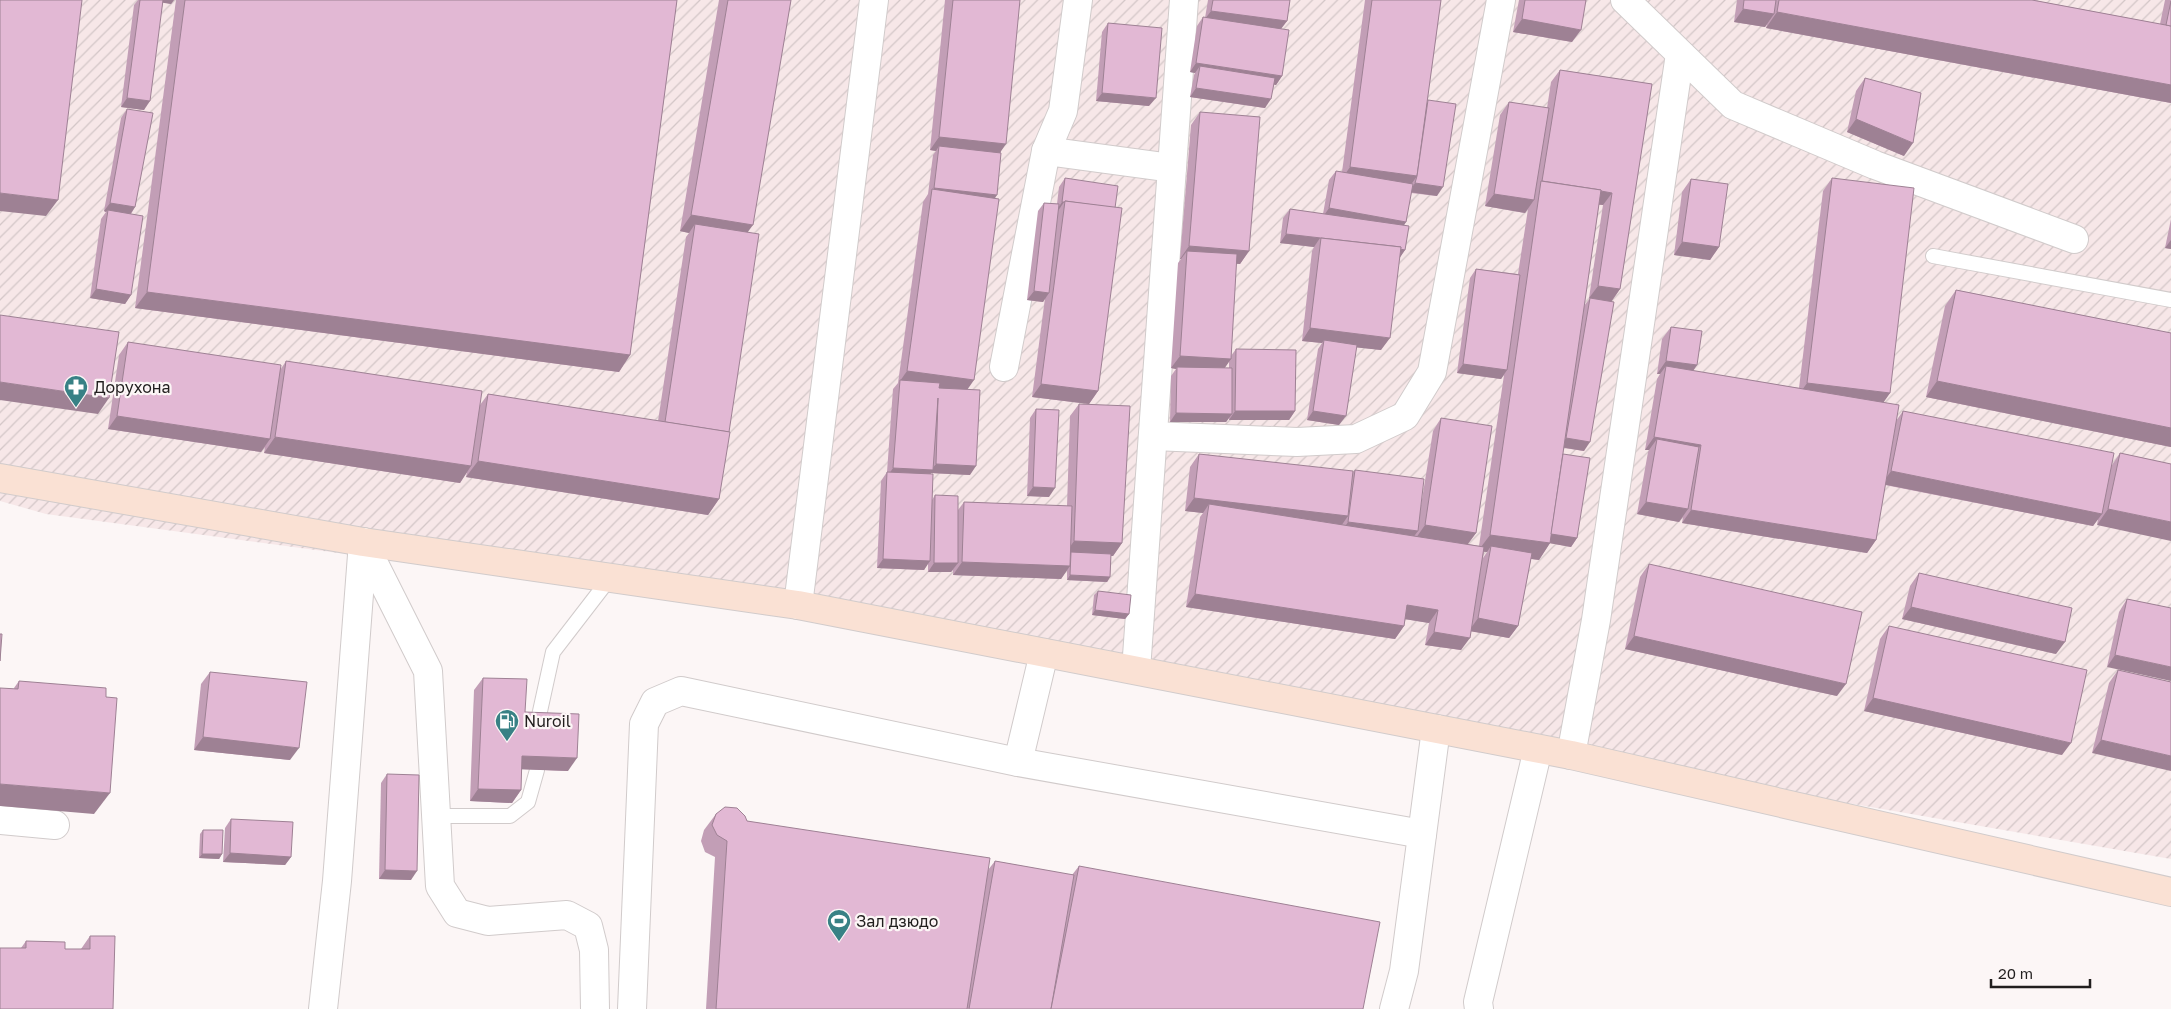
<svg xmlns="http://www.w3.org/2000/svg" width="2171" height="1009" font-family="'Golos Text',sans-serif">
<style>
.industrial{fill:url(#industrial-furrows)}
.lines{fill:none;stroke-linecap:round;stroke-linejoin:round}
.service-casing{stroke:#d1cbcb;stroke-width:16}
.minor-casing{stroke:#d1cbcb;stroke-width:30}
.secondary-casing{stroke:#d1cbcb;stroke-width:30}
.service{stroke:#fff;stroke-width:14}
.minor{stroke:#fff;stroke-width:28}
.secondary{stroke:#fae1d4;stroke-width:28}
.wall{fill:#c29eb6;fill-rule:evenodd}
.shaded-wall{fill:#9e8194}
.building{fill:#e2b8d4;stroke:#9e8194}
.labels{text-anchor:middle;stroke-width:4.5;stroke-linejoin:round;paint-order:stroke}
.poi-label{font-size:16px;fill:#211e1e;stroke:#fcf6f6;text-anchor:start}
</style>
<defs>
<pattern id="industrial-furrows" width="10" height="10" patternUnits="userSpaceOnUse" patternTransform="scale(1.25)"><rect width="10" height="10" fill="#f7e7e8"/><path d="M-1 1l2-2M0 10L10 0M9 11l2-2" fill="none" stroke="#d3c6c7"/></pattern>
</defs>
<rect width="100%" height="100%" fill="#fcf6f6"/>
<polygon class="industrial" points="0,0 2171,0 2171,859 1571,755 1033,646 46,514 0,501"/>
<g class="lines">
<g class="service-casing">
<g id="service">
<polyline points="1933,256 2171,300"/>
<polyline points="537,725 553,652 610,578"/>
<polyline points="436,816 510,816 528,802 537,770"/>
</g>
</g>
<g class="minor-casing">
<g id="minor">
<polyline points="1625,0 1733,105 1875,165 2074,239"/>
<polyline points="1046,151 1172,168"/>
<polyline points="1004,367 1046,151 1063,111 1078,0"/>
<polyline points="1153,436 1297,442 1356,439 1405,416 1432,372 1501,0"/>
<polyline points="363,542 428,671 440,886 457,913 488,921 567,915 588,926 594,950 595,1009"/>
<polyline points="798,605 874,0"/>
<polyline points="1136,670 1184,0"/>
<polyline points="1571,755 1596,620 1680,54"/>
<polyline points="1018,762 1044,653"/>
<polyline points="0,820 55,825"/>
<polyline points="323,1009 337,881 363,542"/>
<polyline points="632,1009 644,724 655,702 681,691 1018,762 1422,834"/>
<polyline points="1394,1009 1404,971 1436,729"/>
<polyline points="1479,1009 1478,1002 1538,749"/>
</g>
</g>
<g class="secondary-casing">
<polyline id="secondary" points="0,478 363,542 798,605 1571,755 2171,892"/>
</g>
<use href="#service" class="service"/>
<use href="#minor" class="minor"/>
<use href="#secondary" class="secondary"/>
</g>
<g class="wall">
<polygon points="138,0 174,0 171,4 163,2 144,110 121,107 134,5"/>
<polygon points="176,0 677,0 630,355 619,372 135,308"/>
<polygon points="719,0 791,0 748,232 719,499 708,515 466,477 467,472 460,483 264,453 265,447 261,452 108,429 119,355 128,342 281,369 286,361 480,405 488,394 658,421 686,237 689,233 680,231"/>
<polygon points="945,0 1020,0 995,198 967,389 970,475 931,473 931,474 932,500 935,495 958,510 964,502 1067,506 1070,416 1079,404 1122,543 1113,556 1111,556 1110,577 1107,582 1067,580 1067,570 1061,579 953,575 953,570 951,572 928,572 928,563 924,570 877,568 881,481 887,472 893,389 898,383 923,202 928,194 933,155 936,151 930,150"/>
<polygon points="1208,0 1290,0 1287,21 1281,29 1282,76 1276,85 1274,84 1265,108 1190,97 1194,75 1195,73 1190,72 1197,26 1203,17 1205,18"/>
<polygon points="1365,0 1441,0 1427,101 1437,196 1411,193 1406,222 1404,225 1405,250 1399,258 1381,350 1356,347 1339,425 1307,420 1318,349 1322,343 1302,341 1312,251 1314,247 1280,243 1283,218 1290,209 1323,214 1329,180 1336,171 1342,172"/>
<polygon points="1519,0 1586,0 1572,42 1513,32"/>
<polygon points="1737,0 2032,0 2160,24 2165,0 2171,0 2171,103 1766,28 1767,24 1765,27 1734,22"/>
<polygon points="1108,23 1149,106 1096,101 1102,32"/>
<path d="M1560,70l92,14 -32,205 -9,13 -27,149 -20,-3 -1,6 14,84 -6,9 -21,-4 -11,17 -8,-1 -13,67 -9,12 -38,-7 -10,19 -36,-5 4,-22 -24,-4 -1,7 -9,13 -209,-32 14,-90 3,-4 -18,-2 5,-44 9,-13 154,18 2,-2 64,48 14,-87 8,-13 35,115 -8,11 11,2 25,-171 -3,4 -44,-6 13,-95 6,-9 42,5 10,-65 -3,4 -40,-7 15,-91 9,-13 38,6 4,-26zM1599,205h4l-14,93h1l-6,8zM1484,552h3l-4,6z"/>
<polygon points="1865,78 1904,156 1847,132 1856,91"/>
<polygon points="127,109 135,207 131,214 131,295 125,304 90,298 101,219 106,212 104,211 121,118"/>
<path d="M1200,112l49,139 -9,13h-4l-5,92 5,-7 59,62 -6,9h-60v-2l-3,4h-56l1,-46 5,-7 -5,-1 7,-105 3,-4h-1l11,-134zM1229,361v7h-5z"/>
<polygon points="1065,178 1115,208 1098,391 1089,404 1032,397 1045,298 1043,302 1027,300 1038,211 1044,203 1057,204 1059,187"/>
<polygon points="1832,178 1890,393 1883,402 1896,421 1903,411 2112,465 2120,453 2171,464 2097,525 2098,519 2093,526 1885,485 1876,540 1867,553 1682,523 1683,517 1679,522 1637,514 1648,452 1649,450 1645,450 1657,379 1660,374 1657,374 1662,339 1671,327 1697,365 1693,371 1799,388 1823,191"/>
<polygon points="1691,179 1719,247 1710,260 1674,255 1682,192"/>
<polygon points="2171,219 2171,249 2165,248"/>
<polygon points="1956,290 2171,333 2171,447 1926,397 1945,306"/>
<polygon points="1036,409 1049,497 1027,496 1030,418"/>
<polygon points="1649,564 1837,696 1625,649 1640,577"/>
<polygon points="1919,573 2056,654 1902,619 1910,586"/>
<polygon points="1098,591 1129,614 1125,619 1092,615 1094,595"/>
<polygon points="2127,599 2171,608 2107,667 2119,612"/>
<polygon points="1889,626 2062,755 1864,711 1880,639"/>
<polygon points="2118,670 2171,682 2092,753 2109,683"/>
<polygon points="210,672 290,760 194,750 201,684"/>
<polygon points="483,678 525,712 568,771 521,769 521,790 512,803 470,801 474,690"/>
<polygon points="19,681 94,814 14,688"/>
<polygon points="387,774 411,880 379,879 381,783"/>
<polygon points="716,814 747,821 988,870 995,861 1072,875 1079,866 1363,1009 706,1009 715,857 705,852 701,841 704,830"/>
<polygon points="231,819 291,857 285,865 223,862 225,828"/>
<polygon points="203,830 222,854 219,859 199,858 200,834"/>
<polygon points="90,936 113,1009 21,948 26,941 65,949 81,949"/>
</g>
<g class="shaded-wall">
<polygon points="145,0 174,0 171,4"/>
<polygon points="1743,9 1774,14 1765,27 1734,22"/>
<polygon points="1211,11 1287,21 1280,30 1205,19"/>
<polygon points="1777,12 2171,85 2171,103 1766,28"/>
<polygon points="1522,19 1581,30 1572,42 1513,32"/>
<polygon points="1196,63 1282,76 1276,85 1199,73 1200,66 1195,73 1190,72"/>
<polygon points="1196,88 1271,99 1265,108 1190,97"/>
<polygon points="1102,93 1156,98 1149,106 1096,101"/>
<polygon points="127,98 150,101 144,110 121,107"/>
<polygon points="1856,119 1913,143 1904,156 1847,132"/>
<polygon points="939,137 1006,144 997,157 939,146 936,151 930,150"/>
<polygon points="1350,167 1417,176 1408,189 1341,180"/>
<polygon points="1542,182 1612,193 1603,205 1539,195"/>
<polygon points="1415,183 1443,187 1437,196 1409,192"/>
<polygon points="934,188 997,195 991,204 932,192"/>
<polygon points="0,193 58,200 46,216 0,211"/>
<polygon points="1494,194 1534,200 1525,213 1485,206"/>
<polygon points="1062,202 1064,202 1058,211 1056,211"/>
<polygon points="110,203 135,207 129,216 108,210 106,212 104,211"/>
<polygon points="1329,208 1406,222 1400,231 1323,217"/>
<polygon points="691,215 753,225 741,241 695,224 689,233 680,231"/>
<polygon points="1286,234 1320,238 1314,247 1280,243"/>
<polygon points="1321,238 1405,250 1399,259"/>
<polygon points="2171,240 2171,249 2165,248"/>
<polygon points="1682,242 1719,247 1710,260 1674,255"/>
<polygon points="1189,246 1249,251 1240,264 1186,259 1187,251 1181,259 1180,259"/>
<polygon points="1598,286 1620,289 1611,302 1589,298"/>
<polygon points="96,289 131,295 125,304 90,298"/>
<polygon points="1034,291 1049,293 1043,302 1027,300"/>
<polygon points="147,292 630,355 619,372 135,308"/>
<polygon points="1310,328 1390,338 1381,350 1324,344 1324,340 1322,343 1302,341"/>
<polygon points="1180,356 1231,359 1222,372 1177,367 1176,369 1171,368"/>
<polygon points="1666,361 1697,365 1688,378 1666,366 1660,374 1657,374"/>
<polygon points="1463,364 1507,370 1501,379 1457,373"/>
<polygon points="907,371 974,380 965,393 900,381"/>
<polygon points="1937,381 2171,428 2171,447 1926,397"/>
<polygon points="0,382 109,398 98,414 0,400"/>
<polygon points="1807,383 1890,393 1881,406 1798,396"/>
<polygon points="1041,384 1098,391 1089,404 1032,397"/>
<polygon points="1235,411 1295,411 1289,420 1229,420"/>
<polygon points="1313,411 1346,416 1339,425 1307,420"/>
<polygon points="1176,413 1232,414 1226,422 1170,422"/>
<polygon points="117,416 270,439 261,452 108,429"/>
<polygon points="275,437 471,466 460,483 264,453"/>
<polygon points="1654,437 1701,445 1692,457 1657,439 1649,450 1645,450"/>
<polygon points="1566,438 1590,442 1584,451 1560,447"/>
<polygon points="478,461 719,499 708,515 466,477"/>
<polygon points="936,464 976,466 970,475 931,473 927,479 887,477 893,468 931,470"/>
<polygon points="1891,471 2102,514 2093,526 1882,484"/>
<polygon points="1033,487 1055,488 1049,497 1027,496"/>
<polygon points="1194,498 1348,516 1339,529 1209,504 1203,513 1185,511"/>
<polygon points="1646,502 1688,509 1679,522 1637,514"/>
<polygon points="2108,509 2171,522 2171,541 2097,525"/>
<polygon points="1691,510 1876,540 1867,553 1682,523"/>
<polygon points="1348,522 1418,531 1412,539 1342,531"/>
<polygon points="1425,525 1476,533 1467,545 1416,538"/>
<polygon points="1549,533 1577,538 1571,547 1543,542"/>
<polygon points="1490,535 1550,543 1539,560 1490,553 1491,546 1487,552 1478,551"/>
<polygon points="1074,541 1122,543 1113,556 1065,554"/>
<polygon points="883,559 930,561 924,570 877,568"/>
<polygon points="962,562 1070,566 1061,579 953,575"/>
<polygon points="934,563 958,563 951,572 928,572"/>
<polygon points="1070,575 1110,577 1107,582 1067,580"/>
<polygon points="1195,594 1404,626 1395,639 1186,607"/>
<polygon points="1407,605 1438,610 1429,623 1398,618"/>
<polygon points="1911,607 2065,642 2056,654 1902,619"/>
<polygon points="1095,610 1129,614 1125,619 1092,615"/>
<polygon points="1478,618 1518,626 1509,638 1469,631"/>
<polygon points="1434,632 1470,638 1461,650 1425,645"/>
<polygon points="1634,636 1846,684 1837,696 1625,649"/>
<polygon points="2115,655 2171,667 2171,681 2107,667"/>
<polygon points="1873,698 2071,743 2062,755 1864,711"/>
<polygon points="203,737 299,748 290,760 194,750"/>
<polygon points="2101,740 2171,756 2171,771 2092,753"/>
<polygon points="522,756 577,758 568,771 513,769"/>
<polygon points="0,784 110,793 94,814 0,806"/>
<polygon points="478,789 521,790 512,803 470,801"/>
<polygon points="230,853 291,857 285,865 223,862"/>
<polygon points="202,854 222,854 219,859 199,858"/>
<polygon points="385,870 417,871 411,880 379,879"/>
</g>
<g class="building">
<polygon points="0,0 82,0 58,200 0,193"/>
<polygon points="140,0 163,0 150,101 127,98"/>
<polygon points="185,0 677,0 630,355 147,292"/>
<polygon points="728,0 791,0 753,225 691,215"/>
<polygon points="953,0 1020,0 1006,144 939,137"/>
<polygon points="1213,0 1290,0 1287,21 1211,11"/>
<polygon points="1372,0 1441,0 1417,176 1350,167"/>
<polygon points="1525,0 1586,0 1581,30 1522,19"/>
<polygon points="1744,0 1776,0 1774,14 1743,9"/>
<polygon points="1779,0 2032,0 2171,26 2171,85 1777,12"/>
<polygon points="2171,1 2171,26 2166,25"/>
<polygon points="1203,17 1289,30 1282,76 1196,63"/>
<polygon points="1108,23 1162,28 1156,98 1102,93"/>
<polygon points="1200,66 1275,78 1271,99 1196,88"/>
<polygon points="1560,70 1652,84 1620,289 1598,286 1612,193 1601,191 1601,190 1542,181"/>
<polygon points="1865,78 1921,93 1913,143 1856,119"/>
<polygon points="1428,100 1456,104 1443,187 1415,183 1417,176"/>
<polygon points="1509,102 1549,108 1534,200 1494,194"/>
<polygon points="127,109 153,113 135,207 110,203"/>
<polygon points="1200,112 1260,117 1249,251 1189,246"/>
<polygon points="939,146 1001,153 997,195 934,188"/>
<polygon points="1336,171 1413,184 1406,222 1329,208"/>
<polygon points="1065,178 1118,186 1115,208 1065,201 1065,202 1062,202"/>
<polygon points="1832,178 1914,188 1890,393 1807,383"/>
<polygon points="1691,179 1728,184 1719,247 1682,242"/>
<polygon points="1541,181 1601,190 1550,543 1490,535"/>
<polygon points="932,189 999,199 974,380 907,371"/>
<polygon points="1065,201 1122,208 1098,391 1041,384"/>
<polygon points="1044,203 1059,204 1049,293 1034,291"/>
<polygon points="1290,209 1409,226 1405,250 1400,249 1401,247 1321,238 1286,234"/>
<polygon points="108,210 143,216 131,295 96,289"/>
<polygon points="695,224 759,234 729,432 665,422"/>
<polygon points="1321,238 1401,247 1390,338 1310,328"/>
<polygon points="1187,251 1237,254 1231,359 1180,356"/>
<polygon points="1476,269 1520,275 1507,370 1463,364"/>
<polygon points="1956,290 2171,333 2171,428 1937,381"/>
<polygon points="1590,298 1614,302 1590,442 1566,438"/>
<polygon points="0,315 119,332 109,398 0,382"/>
<polygon points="1671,327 1702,331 1697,365 1666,361"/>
<polygon points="1324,340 1357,345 1346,416 1313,411"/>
<polygon points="128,342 281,365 270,439 117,416"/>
<polygon points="1236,349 1296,350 1295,411 1235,411"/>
<polygon points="286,361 482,391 471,466 275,437"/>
<polygon points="1666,366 1899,405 1876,540 1691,510 1701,445 1654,437"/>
<polygon points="1177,367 1232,368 1232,414 1176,413"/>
<polygon points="900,380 940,383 939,388 980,390 976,466 936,464 938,398 933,470 893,468"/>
<polygon points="488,394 730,432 719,499 478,461"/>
<polygon points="1079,404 1130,406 1122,543 1074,541"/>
<polygon points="1036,409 1059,410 1055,488 1033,487"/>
<polygon points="1903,411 2114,453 2102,514 1891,471"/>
<polygon points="1441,418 1492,426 1476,533 1425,525"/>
<polygon points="1657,439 1699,447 1688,509 1646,502"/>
<polygon points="2120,453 2171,464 2171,522 2108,509"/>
<polygon points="1199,454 1353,471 1348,516 1194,498"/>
<polygon points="1563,454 1590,458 1577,538 1551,534"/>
<polygon points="1355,470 1424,479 1418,531 1348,522"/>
<polygon points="887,472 933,474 930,561 883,559"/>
<polygon points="935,495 958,496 958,563 934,563"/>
<polygon points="964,502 1072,506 1070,566 962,562"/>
<polygon points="1209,504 1484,547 1470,638 1434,632 1438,610 1407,605 1404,626 1195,594"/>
<polygon points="1491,546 1532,553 1518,626 1478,618"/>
<polygon points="1071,552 1111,554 1110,577 1070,575"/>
<polygon points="1649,564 1862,612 1846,684 1634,636"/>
<polygon points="1919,573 2072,608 2065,642 1911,607"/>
<polygon points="1098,591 1131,595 1129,614 1095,610"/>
<polygon points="2127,599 2171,608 2171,667 2115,655"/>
<polygon points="1889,626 2087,670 2071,743 1873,698"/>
<polygon points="0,634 2,634 0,661"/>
<polygon points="2118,670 2171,682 2171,756 2101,740"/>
<polygon points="210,672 307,682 299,748 203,737"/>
<polygon points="483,678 527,679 525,712 579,714 577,758 522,756 521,790 478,789"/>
<polygon points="19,681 106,688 106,697 117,698 110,793 0,784 0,688 18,689"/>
<polygon points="387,774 419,775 417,871 385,870"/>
<polygon points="725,807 737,808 745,816 747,821 990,858 967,1009 716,1009 727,841 717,835 712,825 716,814"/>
<polygon points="231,819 293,822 291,857 230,853"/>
<polygon points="203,830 223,830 222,854 202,854"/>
<polygon points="995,861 1074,875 1051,1009 969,1009"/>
<polygon points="1079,866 1380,922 1363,1009 1051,1009"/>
<polygon points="90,936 115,936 113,1009 0,1009 0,948 26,948 26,941 65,942 65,949 90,949"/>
</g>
<defs>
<g id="pharmacy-pin" transform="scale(1.25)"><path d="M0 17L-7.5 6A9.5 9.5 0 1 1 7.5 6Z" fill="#388185" stroke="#fcf6f6"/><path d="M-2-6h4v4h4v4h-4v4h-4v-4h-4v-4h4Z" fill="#fff"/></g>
<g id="fuel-pin" transform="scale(1.25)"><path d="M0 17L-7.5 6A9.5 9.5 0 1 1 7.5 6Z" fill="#388185" stroke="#fcf6f6"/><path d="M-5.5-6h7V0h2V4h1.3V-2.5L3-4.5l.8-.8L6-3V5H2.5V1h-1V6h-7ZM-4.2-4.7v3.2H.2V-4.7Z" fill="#fff"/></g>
<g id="stadium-pin" transform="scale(1.25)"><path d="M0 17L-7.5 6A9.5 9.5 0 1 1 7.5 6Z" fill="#388185" stroke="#fcf6f6"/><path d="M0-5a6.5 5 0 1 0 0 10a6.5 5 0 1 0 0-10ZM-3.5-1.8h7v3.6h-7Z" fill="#fff"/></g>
</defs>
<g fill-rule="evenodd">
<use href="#pharmacy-pin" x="76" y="387"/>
<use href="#fuel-pin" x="507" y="721"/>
<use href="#stadium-pin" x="839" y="921"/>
</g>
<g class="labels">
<g class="poi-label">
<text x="94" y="393">Дорухона</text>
<text x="524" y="727">Nuroil</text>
<text x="856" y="927">Зал дзюдо</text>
</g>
</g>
<path d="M1991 979v8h99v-8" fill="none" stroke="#211e1e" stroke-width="2.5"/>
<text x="1998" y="979" font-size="15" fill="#211e1e" stroke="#fcf6f6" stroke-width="4" paint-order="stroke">20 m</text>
</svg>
